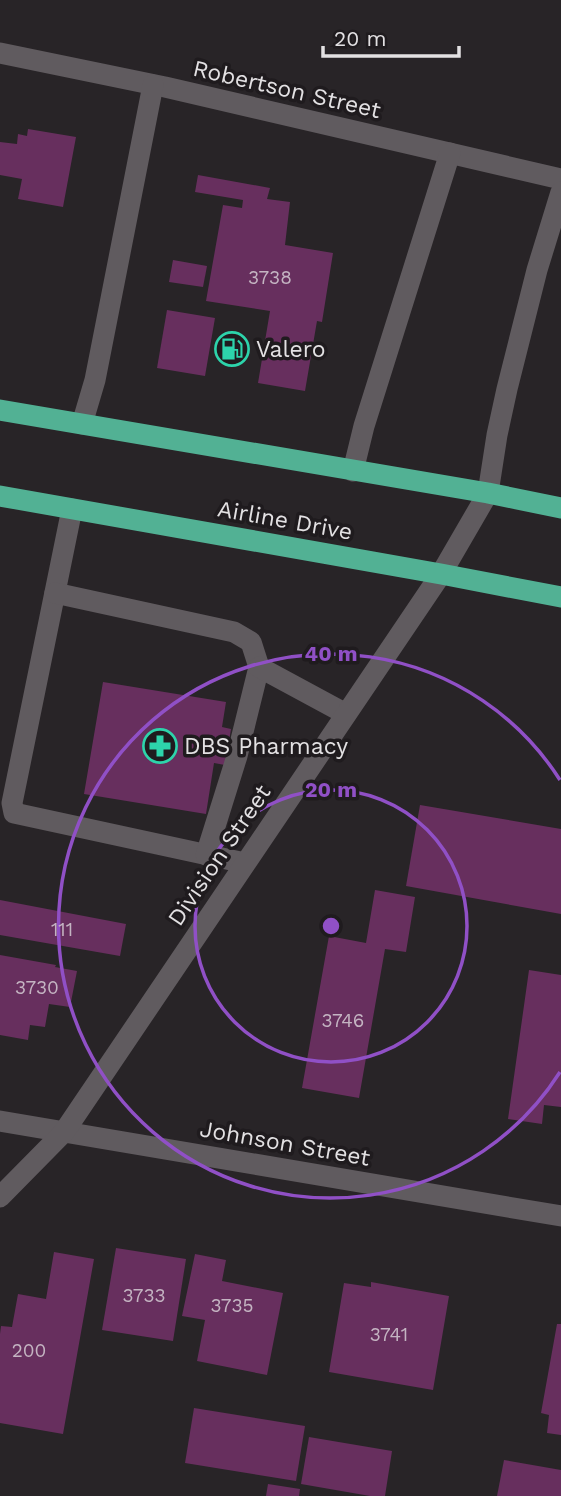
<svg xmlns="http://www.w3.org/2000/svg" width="561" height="1496" font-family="'Work Sans',sans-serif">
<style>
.building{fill:#672f5e}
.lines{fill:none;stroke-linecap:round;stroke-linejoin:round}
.minor{stroke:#605b5f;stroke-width:21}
.highway{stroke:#52b194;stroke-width:21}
.ring{fill:none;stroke:#9050c6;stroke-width:3.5}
.labels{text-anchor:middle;stroke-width:7;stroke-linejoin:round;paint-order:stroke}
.number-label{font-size:19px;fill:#c4b4c2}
.street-label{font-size:23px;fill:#e3e1e3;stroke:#1f1b1e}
.poi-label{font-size:23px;fill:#e3e1e3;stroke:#1f1b1e;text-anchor:start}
.centre{fill:#9050c6;stroke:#1f1b1e;stroke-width:3.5}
.ring-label{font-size:21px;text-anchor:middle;font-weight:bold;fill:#9050c6;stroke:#1f1b1e;stroke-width:7;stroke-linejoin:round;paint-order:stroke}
</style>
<rect width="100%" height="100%" fill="#282427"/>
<g class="building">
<polygon points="28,129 76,137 63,207 18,199 22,179 0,175 0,142 17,144 18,134 27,136"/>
<polygon points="198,175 270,188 267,199 290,202 285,245 333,253 322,322 317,321 305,391 258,383 270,311 206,301 223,205 242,208 243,200 195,192"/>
<polygon points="173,260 207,266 203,287 169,282"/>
<polygon points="167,310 215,318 205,376 157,368"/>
<polygon points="103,682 226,702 222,727 231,729 225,765 214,763 206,814 84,794"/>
<polygon points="420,805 561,829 561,914 406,886"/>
<polygon points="375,890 415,897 406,952 385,949 359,1098 302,1088 329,936 366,943"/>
<polygon points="0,900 126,924 120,956 0,935"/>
<polygon points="0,955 56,965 55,967 77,971 70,1007 49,1004 45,1027 30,1025 28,1040 0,1035"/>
<polygon points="529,970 561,975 561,1107 544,1105 542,1124 508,1119"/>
<polygon points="116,1248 186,1259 173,1341 102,1330"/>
<polygon points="54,1252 94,1259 63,1434 0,1423 0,1334 1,1326 12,1327 18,1294 46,1299"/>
<polygon points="195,1254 226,1260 222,1281 283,1293 267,1375 197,1361 205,1320 182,1316"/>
<polygon points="371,1282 449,1296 433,1390 329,1372 344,1283 371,1287"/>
<polygon points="557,1324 561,1324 561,1435 547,1433 549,1415 541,1413"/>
<polygon points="194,1408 305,1426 296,1481 185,1463"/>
<polygon points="309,1437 392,1451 385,1496 370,1496 301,1484"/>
<polygon points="504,1460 561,1470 561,1496 497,1496"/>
<polygon points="268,1484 300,1489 299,1496 266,1496"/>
</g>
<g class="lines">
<g class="minor">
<polyline points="0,53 165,87 561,179"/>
<polyline points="82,424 95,380 153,85"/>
<polyline points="353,471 364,426 450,153"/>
<polyline points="72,509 12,803 14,813 245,863"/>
<polyline points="55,593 234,632 251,642 259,667 237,756 206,855"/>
<polyline points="259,667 346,714"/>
<polyline points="0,1121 561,1216"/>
<polyline points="0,1197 64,1132 441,574 488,493 497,435 507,389 537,270 561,192"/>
</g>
<g class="highway">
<polyline points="0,410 488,493 561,508"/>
<polyline points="0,496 441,574 561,597"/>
</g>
</g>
<g class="ring">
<circle cx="331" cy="926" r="136"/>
<path d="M560 1072A272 272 0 1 1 560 780"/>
</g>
<defs>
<g id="fuel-ring" transform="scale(1.75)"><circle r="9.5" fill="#1f1b1e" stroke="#2dd4ab" stroke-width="1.5"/><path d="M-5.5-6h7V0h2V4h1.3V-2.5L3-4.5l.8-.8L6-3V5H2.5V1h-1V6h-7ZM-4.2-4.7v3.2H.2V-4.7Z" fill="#2dd4ab"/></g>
<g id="pharmacy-ring" transform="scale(1.75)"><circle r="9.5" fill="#1f1b1e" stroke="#2dd4ab" stroke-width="1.5"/><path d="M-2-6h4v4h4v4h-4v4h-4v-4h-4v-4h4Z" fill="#2dd4ab"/></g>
</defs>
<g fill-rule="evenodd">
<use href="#fuel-ring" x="232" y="349"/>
<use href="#pharmacy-ring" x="160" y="746"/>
</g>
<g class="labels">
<g class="number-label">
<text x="270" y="284">3738</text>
<text x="62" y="936">111</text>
<text x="37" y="994">3730</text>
<text x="343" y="1027">3746</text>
<text x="144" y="1302">3733</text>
<text x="232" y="1312">3735</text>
<text x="389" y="1341">3741</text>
<text x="29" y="1357">200</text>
</g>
<g class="street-label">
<text transform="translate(287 89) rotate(13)" y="8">Robertson Street</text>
<text transform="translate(285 520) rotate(10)" y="8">Airline Drive</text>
<text transform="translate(219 855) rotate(-56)" y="8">Division Street</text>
<text transform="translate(285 1143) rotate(10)" y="8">Johnson Street</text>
</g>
<g class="poi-label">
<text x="256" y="357">Valero</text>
<text x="184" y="754">DBS Pharmacy</text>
</g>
</g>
<circle cx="331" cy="926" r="10" class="centre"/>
<g class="ring-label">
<text x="331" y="661">40 m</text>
<text x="331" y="797">20 m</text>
</g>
<path d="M323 46v10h136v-10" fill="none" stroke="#e3e1e3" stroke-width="3.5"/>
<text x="334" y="46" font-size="21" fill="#e3e1e3" stroke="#1f1b1e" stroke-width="5" paint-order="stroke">20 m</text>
</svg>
